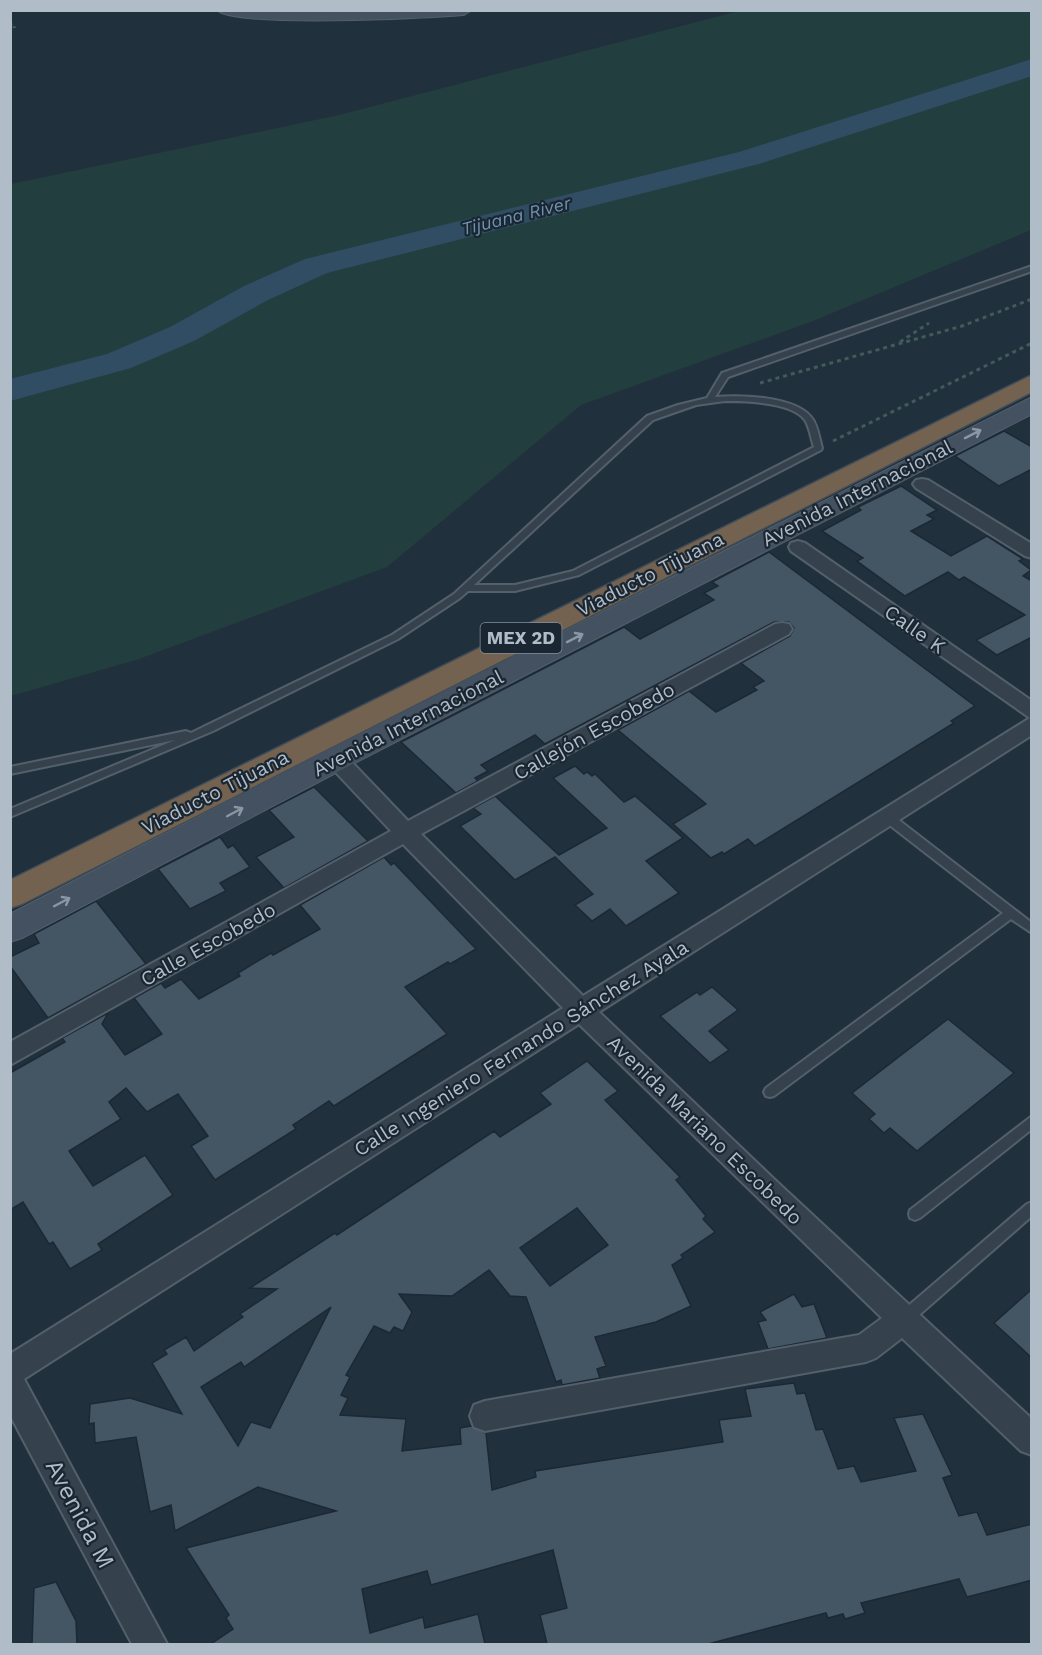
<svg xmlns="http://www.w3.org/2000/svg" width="1042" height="1655" font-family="'Work Sans',sans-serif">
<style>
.green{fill:#233e3e}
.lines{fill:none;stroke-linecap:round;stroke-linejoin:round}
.river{fill:#314d64;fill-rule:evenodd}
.building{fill:#445664;stroke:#1c2934;stroke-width:1.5;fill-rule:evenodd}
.service-casing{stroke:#53606b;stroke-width:4}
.minor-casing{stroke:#53606b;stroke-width:4}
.secondary-casing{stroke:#53606b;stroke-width:2}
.motorway-casing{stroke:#404d58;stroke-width:3}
.path-far1{stroke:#415a5a;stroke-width:2;stroke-dasharray:3 3;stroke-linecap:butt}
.path{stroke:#415a5a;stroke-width:3;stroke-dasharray:4 4;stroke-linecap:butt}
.service{fill:#35424d;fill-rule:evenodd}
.minor{fill:#35424d;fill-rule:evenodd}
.secondary{fill:#435161;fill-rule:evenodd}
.motorway{fill:#746251;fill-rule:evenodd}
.oneway{stroke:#8a97a5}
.labels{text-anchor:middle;stroke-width:4.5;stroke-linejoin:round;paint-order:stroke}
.far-water-label{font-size:18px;font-style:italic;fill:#6e92af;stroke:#1a2732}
.shield{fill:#1a2732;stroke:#83909c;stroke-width:1.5}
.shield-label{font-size:18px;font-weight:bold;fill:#b0bdc9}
.street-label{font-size:20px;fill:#b0bdc9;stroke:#1a2732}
.near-street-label{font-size:24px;fill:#b0bdc9;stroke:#1a2732}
</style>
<rect width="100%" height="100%" fill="#21303d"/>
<polygon class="green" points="739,11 1031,11 1031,230 813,321 581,405 387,567 139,659 11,696 11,184 339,115"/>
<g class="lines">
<polygon class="river" points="1032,59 1032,76 759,164 327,273 268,300 194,341 131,368 10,401 10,379 107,354 170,327 244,286 305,259 739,152"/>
</g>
<g class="building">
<polygon points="1004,431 1032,447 1032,469 999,486 955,456"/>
<polygon points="901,486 937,510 927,515 934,519 911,531 951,556 987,536 1023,559 1019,561 1031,570 1023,576 1032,581 1032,637 997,655 976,640 1025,615 964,577 959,580 948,572 905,596 857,561 863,558 822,531 861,510 858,507"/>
<polygon points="769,552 975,706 951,721 954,723 755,846 748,839 724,854 722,852 711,858 673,824 706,804 618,730 689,691 716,712 757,690 753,687 764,681 741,663 790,636 794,628 789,622 774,622 545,744 535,735 481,765 488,771 475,778 478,781 456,793 401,742 624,627 640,639 714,600 704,593 718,586 712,582"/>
<polygon points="575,766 584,774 587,772 592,776 595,774 624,802 635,796 683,838 646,861 679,893 626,926 610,909 592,921 575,905 593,894 555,857 515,880 460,826 481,814 473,808 495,796 559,855 607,828 553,778"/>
<polygon points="314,787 368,841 284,888 256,857 294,837 269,810"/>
<polygon points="220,837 228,848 233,845 250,867 220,883 226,891 190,909 158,869"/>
<polygon points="384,857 391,865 394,863 476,949 450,964 448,962 405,987 447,1034 334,1106 329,1101 293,1125 296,1129 215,1180 191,1146 208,1136 178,1094 147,1112 126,1088 109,1102 121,1119 69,1151 93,1186 145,1155 173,1195 98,1244 102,1250 70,1269 53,1242 49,1244 23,1202 10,1210 10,1073 65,1042 62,1038 108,1013 102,1024 125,1055 162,1034 134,998 161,983 165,988 181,979 199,999 240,976 238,973 271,953 273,955 320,929 300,905"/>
<polygon points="96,901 146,964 48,1018 10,966 10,957 39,943 34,934"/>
<polygon points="712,987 738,1010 709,1031 729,1050 710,1063 660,1016 697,992 700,995"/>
<polygon points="948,1019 1014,1073 917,1151 890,1128 884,1133 869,1119 875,1114 852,1093"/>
<path d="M587,1061l31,30 -13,9 75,77 -4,3 30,36 -3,3 12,13 -34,23 2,3 -11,7 19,41 -35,16 -61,15 11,29 -9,3 3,9 -38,7 -1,-5 -5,2 -30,-85 -16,-1 -21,-26 -37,26 -53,-2 13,18 -9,19 -9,-4 -4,6 -16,-7 -28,49 4,2 -9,18 7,3 -8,17 66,4 -4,32 59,-7 -1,-16 11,-2 15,7 6,57 44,-13 -1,-6 188,-29 -4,-22 32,-4 -6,-27 49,-6 3,11 8,-1 11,37 7,-1 15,40 16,-3 7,16 55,-11 -22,-53 29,-4 29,61 -9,3 16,38 18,-4 10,23 45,-11v56l-65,17 -8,-18 -98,24 4,10 -20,6 -2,-5 -15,4 -2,-5 -118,31h-161l-7,-29 27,-7 -14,-58 -122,35 -4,-14 -65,18 8,44 53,-16 2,11 53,-14 7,30h-274l22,-15 -7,-11 3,-3 -43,-67 150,-37 -78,-24 -83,44 -4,-26 -21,7 -14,-75 -41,6 -1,-20 -5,1 1,-20 40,-6 52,16 -30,-51 15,-9 -3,-4 22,-13 8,14 49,-34 -3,-3 37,-25 -27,-1 85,-55 2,2 157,-104 6,6 51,-33 -11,-11zM577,1208l31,37 -58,41 -30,-38zM331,1307l-61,121 -19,-6 -13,24 -37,-59 40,-25 3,5z"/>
<polygon points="1032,1289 1032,1358 994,1323"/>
<polygon points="794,1294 802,1307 814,1304 827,1338 768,1349 758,1322 766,1320 760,1312"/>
<polygon points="56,1582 76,1621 77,1644 32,1644 34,1588"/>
</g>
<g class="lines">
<g class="service-casing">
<g id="service">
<path d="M1032,266v5l-304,106 -13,20c25,-2 79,-1 96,20 7,8 8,21 11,31l-1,2 -242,125 -64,16h-47l-8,7 -62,41 -185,92 -203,86v-8l165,-69 -165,34v-7l176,-36 5,2 201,-98 62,-41 193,-178 31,-11 29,-7 15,-25zM725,401c21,0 67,1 80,19 5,8 6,19 9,27l-241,124 -58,14h-41l179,-165 43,-15z"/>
<polygon points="887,813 891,814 1032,923 1032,933 1011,919 774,1096 770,1097 766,1096 764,1092 766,1088 1003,913 883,820 882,817"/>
<polygon points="1032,1116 1032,1129 920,1218 915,1220 910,1218 909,1214 910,1210"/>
<polygon points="1032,1202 1032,1216 910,1323 905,1324 900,1323 898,1318 900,1313 1027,1204"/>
</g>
</g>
<g class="minor-casing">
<g id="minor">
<polygon points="922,479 928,480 1032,544 1032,558 1025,556 916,488 913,484 916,480"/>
<polygon points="798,541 805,543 1032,701 1032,735 599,1012 776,1181 1032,1419 1032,1455 1021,1451 902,1338 876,1358 866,1362 485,1431 474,1427 470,1416 474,1405 485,1401 859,1335 882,1318 579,1024 24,1379 167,1644 132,1644 10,1415 10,1354 563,1008 403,844 10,1065 10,1042 391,831 328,764 325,759 328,754 336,751 344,754 408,821 775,624 782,623 789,624 792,629 789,634 421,834 583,996 1030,718 791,551 789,547 791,543"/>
</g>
</g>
<g class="secondary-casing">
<g id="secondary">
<path d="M217,10h255l-8,5c-34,3 -230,13 -247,-5z"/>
<polygon points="1032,397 1032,414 347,767 22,938 10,942 10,914 325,751"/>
</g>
</g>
<g class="motorway-casing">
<polygon id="motorway" points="1032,375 1032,392 22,904 10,908 10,880"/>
</g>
<polyline class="path-far1" points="10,23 15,27 10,28"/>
<g class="path">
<polyline points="900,342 929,323"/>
<polyline points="760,383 962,326 1032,299"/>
<polyline points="833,441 1032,343"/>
</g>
<use href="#service" class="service"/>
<use href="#minor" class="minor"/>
<use href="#secondary" class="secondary"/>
<use href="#motorway" class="motorway"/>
</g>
<defs><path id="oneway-shaft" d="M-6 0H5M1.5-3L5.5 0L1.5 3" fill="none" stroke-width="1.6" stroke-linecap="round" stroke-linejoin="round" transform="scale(1.5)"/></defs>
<g class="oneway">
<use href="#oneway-shaft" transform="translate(973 434) rotate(-27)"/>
<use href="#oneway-shaft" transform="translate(575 638) rotate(-27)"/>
<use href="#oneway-shaft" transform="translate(235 812) rotate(-28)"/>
<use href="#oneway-shaft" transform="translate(62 902) rotate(-28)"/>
</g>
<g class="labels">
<g class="far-water-label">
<text transform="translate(516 216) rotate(-14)" y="6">Tijuana River</text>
</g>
<rect class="shield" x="480.5" y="623" width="81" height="30" rx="4.5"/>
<g class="shield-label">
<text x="521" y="644">MEX 2D</text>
</g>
<g class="street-label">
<text transform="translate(857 493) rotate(-27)" y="7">Avenida Internacional</text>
<text transform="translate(650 574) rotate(-27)" y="7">Viaducto Tijuana</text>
<text transform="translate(915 629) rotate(35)" y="7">Calle K</text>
<text transform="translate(408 723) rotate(-27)" y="7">Avenida Internacional</text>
<text transform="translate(594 731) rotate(-29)" y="7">Callejón Escobedo</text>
<text transform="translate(215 792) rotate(-27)" y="7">Viaducto Tijuana</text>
<text transform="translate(208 944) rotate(-29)" y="7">Calle Escobedo</text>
<text transform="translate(521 1048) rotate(-32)" y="7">Calle Ingeniero Fernando Sánchez Ayala</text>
<text transform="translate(705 1130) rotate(44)" y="7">Avenida Mariano Escobedo</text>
</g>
<g class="near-street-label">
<text transform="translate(80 1514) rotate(62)" y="8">Avenida M</text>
</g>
</g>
<rect width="1042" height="1655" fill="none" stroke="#b0bdc9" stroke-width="24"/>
</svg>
